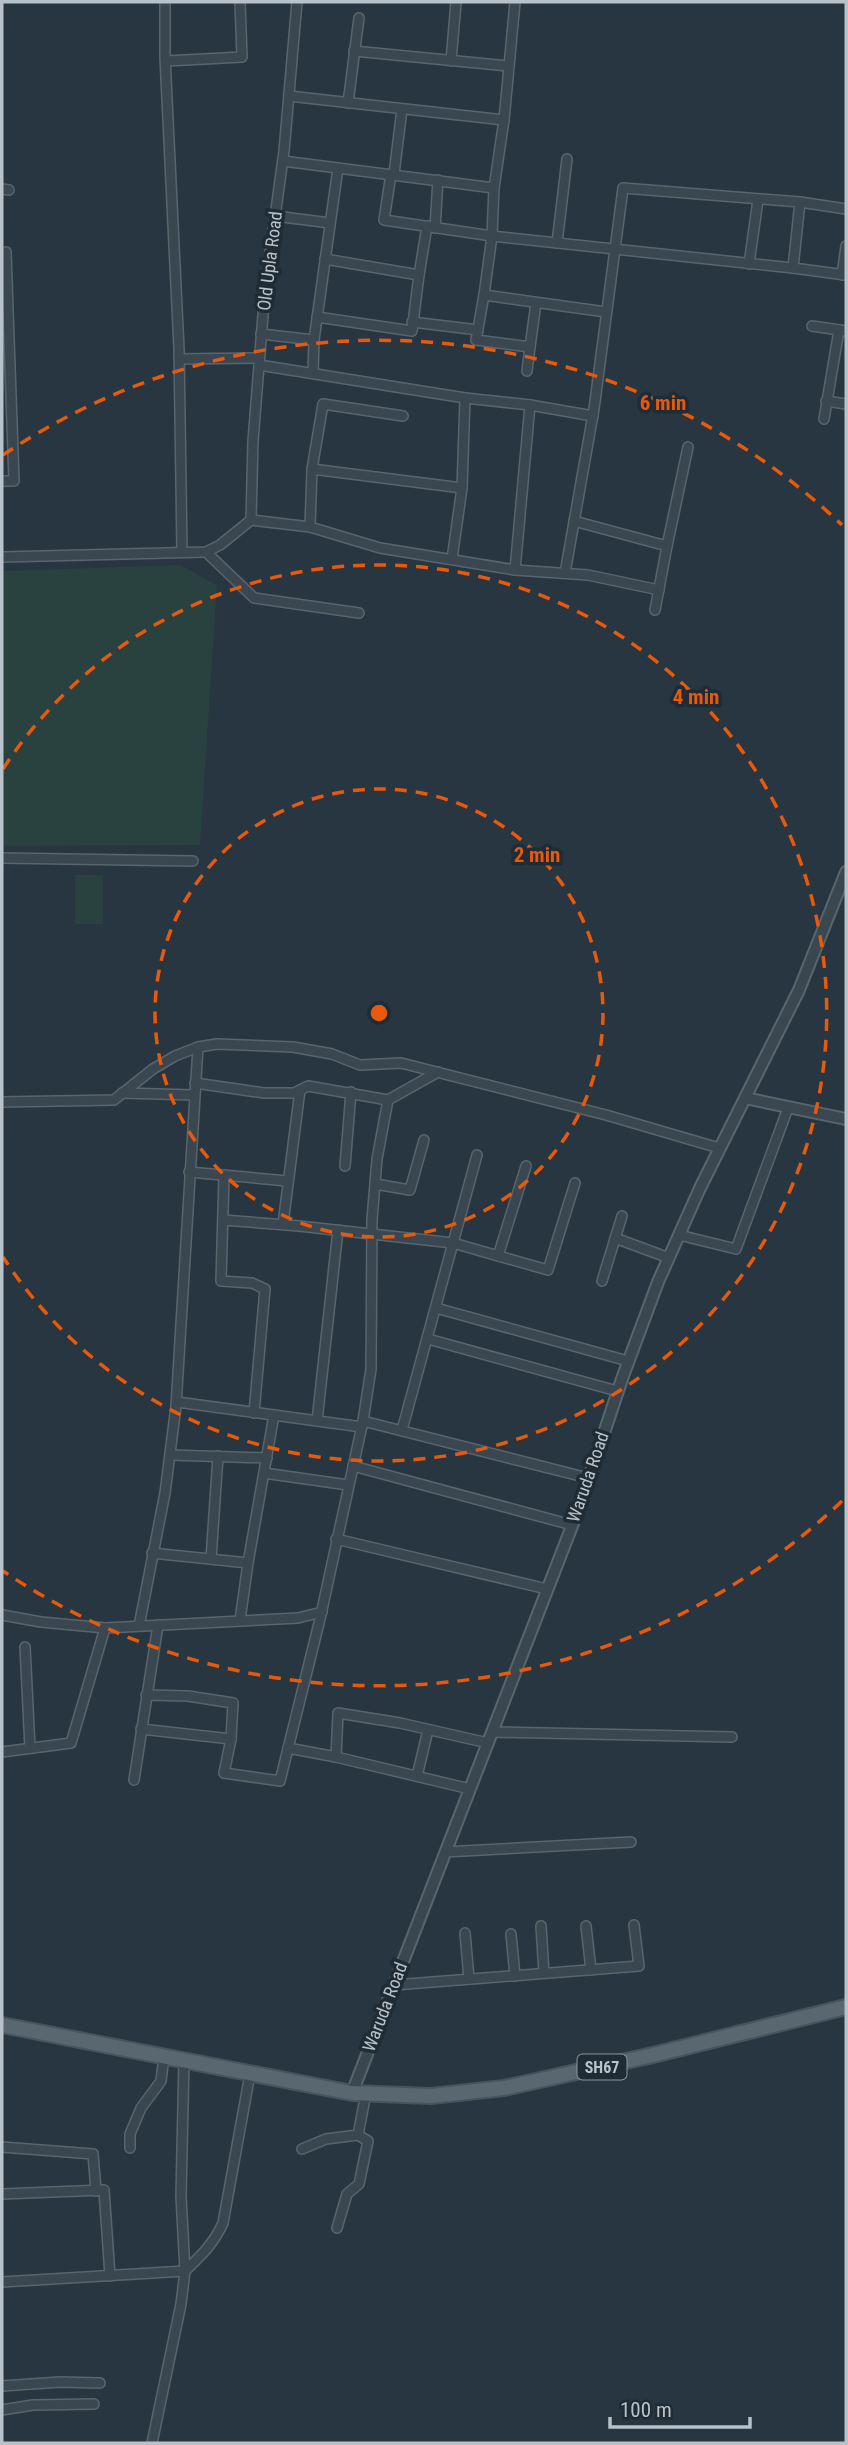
<svg xmlns="http://www.w3.org/2000/svg" width="848" height="2445" font-family="'Roboto Condensed',sans-serif">
<style>
.pitch{fill:#29413f}
.lines{fill:none;stroke-linecap:round;stroke-linejoin:round}
.minor-casing{stroke:#59656d;stroke-width:12}
.tertiary-casing{stroke:#59656d;stroke-width:14}
.primary-casing{stroke:#48535c;stroke-width:18}
.minor{stroke:#3b4750;stroke-width:9}
.tertiary{stroke:#3b4750;stroke-width:10}
.primary{stroke:#596770;stroke-width:14}
.ring{fill:none;stroke:#e8590c;stroke-width:3.5;stroke-dasharray:12 9}
.labels{text-anchor:middle;stroke-width:7;stroke-linejoin:round;paint-order:stroke}
.shield{fill:#202c35;stroke:#8a959d;stroke-width:2}
.shield-label{font-size:16px;font-weight:bold;fill:#b8c2ca}
.street-label{font-size:18px;fill:#b8c2ca;stroke:#202c35}
.centre{fill:#e8590c;stroke:#202c35;stroke-width:3.5}
.ring-label{font-size:21px;text-anchor:middle;font-weight:bold;fill:#e8590c;stroke:#202c35;stroke-width:7;stroke-linejoin:round;paint-order:stroke}
</style>
<rect width="100%" height="100%" fill="#273640"/>
<g class="pitch">
<polygon points="180,565 217,585 200,845 2,846 2,571"/>
<rect x="75" y="875" width="28" height="49"/>
</g>
<g class="lines">
<g class="minor-casing">
<g id="minor">
<polyline points="165,2 165,57 179,349 182,552"/>
<polyline points="354,51 508,66"/>
<polyline points="166,61 242,57 240,2"/>
<polyline points="451,61 456,2"/>
<polyline points="289,96 504,120"/>
<polyline points="348,103 359,18"/>
<polyline points="283,161 494,188"/>
<polyline points="391,174 384,220 492,236 793,268"/>
<polyline points="394,174 402,109"/>
<polyline points="2,189 9,190"/>
<polyline points="800,202 846,209"/>
<polyline points="275,216 330,223"/>
<polyline points="435,228 438,180"/>
<polyline points="557,243 567,159"/>
<polyline points="749,264 758,200"/>
<polyline points="419,275 427,226"/>
<polyline points="842,275 846,246"/>
<polyline points="484,295 492,236 494,188 504,120 515,2"/>
<polyline points="536,303 530,347 476,340 484,295 606,312"/>
<polyline points="317,317 412,331 419,275 325,259"/>
<polyline points="412,322 478,330"/>
<polyline points="812,326 846,331"/>
<polyline points="261,334 314,340 338,168"/>
<polyline points="179,359 259,358"/>
<polyline points="259,365 465,398 530,405 593,416"/>
<polyline points="527,371 530,347"/>
<polyline points="313,372 314,340"/>
<polyline points="826,401 846,404"/>
<polyline points="824,419 839,330"/>
<polyline points="312,469 462,488"/>
<polyline points="2,481 14,481 6,252"/>
<polyline points="251,520 253,441 265,290 284,151 297,2"/>
<polyline points="574,521 667,546 655,610"/>
<polyline points="310,527 312,469 323,404 403,416"/>
<polyline points="667,546 688,447"/>
<polyline points="206,552 254,598 359,613"/>
<polyline points="2,557 206,552 220,545 251,520 310,527 380,548 515,570 588,575 659,590"/>
<polyline points="452,559 462,488 465,398"/>
<polyline points="515,570 530,405"/>
<polyline points="565,573 594,409 623,188 800,202 793,268 846,275"/>
<polyline points="2,858 193,861"/>
<polyline points="195,1083 264,1093 294,1093 308,1086 388,1100 438,1072"/>
<polyline points="122,1093 194,1095"/>
<polyline points="2,1102 114,1100 153,1069 175,1056 198,1047 217,1044 293,1047 332,1054 360,1065 401,1063 606,1115 719,1148"/>
<polyline points="345,1166 351,1092"/>
<polyline points="189,1172 288,1181"/>
<polyline points="224,1175 221,1281 252,1283 265,1289 254,1413"/>
<polyline points="375,1184 410,1190 424,1140"/>
<polyline points="223,1220 299,1226 453,1243 548,1270 575,1183"/>
<polyline points="283,1224 300,1090"/>
<polyline points="679,1235 736,1249 788,1108"/>
<polyline points="615,1238 669,1258"/>
<polyline points="498,1256 526,1166"/>
<polyline points="602,1281 622,1216"/>
<polyline points="436,1308 628,1361"/>
<polyline points="428,1339 617,1391"/>
<polyline points="177,1402 362,1427"/>
<polyline points="317,1421 338,1230"/>
<polyline points="363,1421 588,1478"/>
<polyline points="402,1430 477,1155"/>
<polyline points="170,1455 267,1458"/>
<polyline points="353,1466 572,1525"/>
<polyline points="264,1473 348,1485"/>
<polyline points="336,1539 547,1589"/>
<polyline points="152,1553 248,1563"/>
<polyline points="211,1559 218,1456"/>
<polyline points="2,1615 41,1622 105,1628 298,1618 322,1612"/>
<polyline points="240,1620 248,1563 274,1415"/>
<polyline points="139,1626 165,1493 176,1406 198,1047"/>
<polyline points="25,1647 30,1748"/>
<polyline points="146,1695 188,1696 233,1703 231,1739 224,1773 280,1781 320,1619 363,1421 371,1369 372,1220 377,1159 388,1100"/>
<polyline points="141,1729 231,1739"/>
<polyline points="492,1732 732,1737"/>
<polyline points="288,1748 336,1757 470,1789"/>
<polyline points="2,1752 71,1743 105,1628"/>
<polyline points="336,1757 338,1713 400,1723 488,1743"/>
<polyline points="417,1776 428,1730"/>
<polyline points="134,1780 158,1625"/>
<polyline points="445,1852 631,1842"/>
<polyline points="541,1926 544,1973"/>
<polyline points="586,1926 591,1970"/>
<polyline points="465,1933 469,1979"/>
<polyline points="511,1934 515,1976"/>
<polyline points="394,1985 639,1966 634,1925"/>
<polyline points="2,2147 93,2154 96,2191"/>
<polyline points="130,2148 130,2134 141,2108 161,2081 164,2056"/>
<polyline points="302,2149 326,2139 358,2135 366,2093"/>
<polyline points="2,2194 104,2190 110,2276"/>
<polyline points="337,2228 347,2194 359,2184 368,2141 358,2135"/>
<path d="M2,2282l183,-11c16,-15 29,-28 38,-48l27,-149"/>
<polyline points="2,2386 60,2382 100,2383"/>
<polyline points="2,2410 33,2405 94,2404"/>
<polyline points="152,2443 181,2304 185,2271 181,2196 184,2060"/>
</g>
</g>
<g class="tertiary-casing">
<g id="tertiary">
<polyline points="745,1098 846,1119"/>
<polyline points="352,2093 579,1508 623,1376 658,1282 700,1188 799,990 846,872"/>
</g>
</g>
<g class="primary-casing">
<polyline id="primary" points="2,2025 352,2093 431,2096 504,2088 653,2055 846,2007"/>
</g>
<use href="#minor" class="minor"/>
<use href="#tertiary" class="tertiary"/>
<use href="#primary" class="primary"/>
</g>
<g class="ring">
<circle cx="379" cy="1013" r="224"/>
<path d="M3 769A448 448 0 1 1 3 1257"/>
<path d="M842 1501A673 673 0 0 1 3 1571M3 455A673 673 0 0 1 842 525"/>
</g>
<g class="labels">
<rect class="shield" x="577.5" y="2054.5" width="49" height="25" rx="5"/>
<g class="shield-label">
<text x="602" y="2073">SH67</text>
</g>
<g class="street-label">
<text transform="translate(270 261) rotate(-83)" y="6">Old Upla Road</text>
<text transform="translate(588 1477) rotate(-71)" y="6">Waruda Road</text>
<text transform="translate(385 2007) rotate(-69)" y="6">Waruda Road</text>
</g>
</g>
<circle cx="379" cy="1013" r="10" class="centre"/>
<g class="ring-label">
<text x="663" y="410">6 min</text>
<text x="696" y="704">4 min</text>
<text x="537" y="862">2 min</text>
</g>
<rect width="848" height="2445" fill="none" stroke="#b8c2ca" stroke-width="7"/>
<path d="M610 2417v10h140v-10" fill="none" stroke="#b8c2ca" stroke-width="3.5"/>
<text x="620" y="2417" font-size="21" fill="#b8c2ca" stroke="#202c35" stroke-width="5" paint-order="stroke">100 m</text>
</svg>
